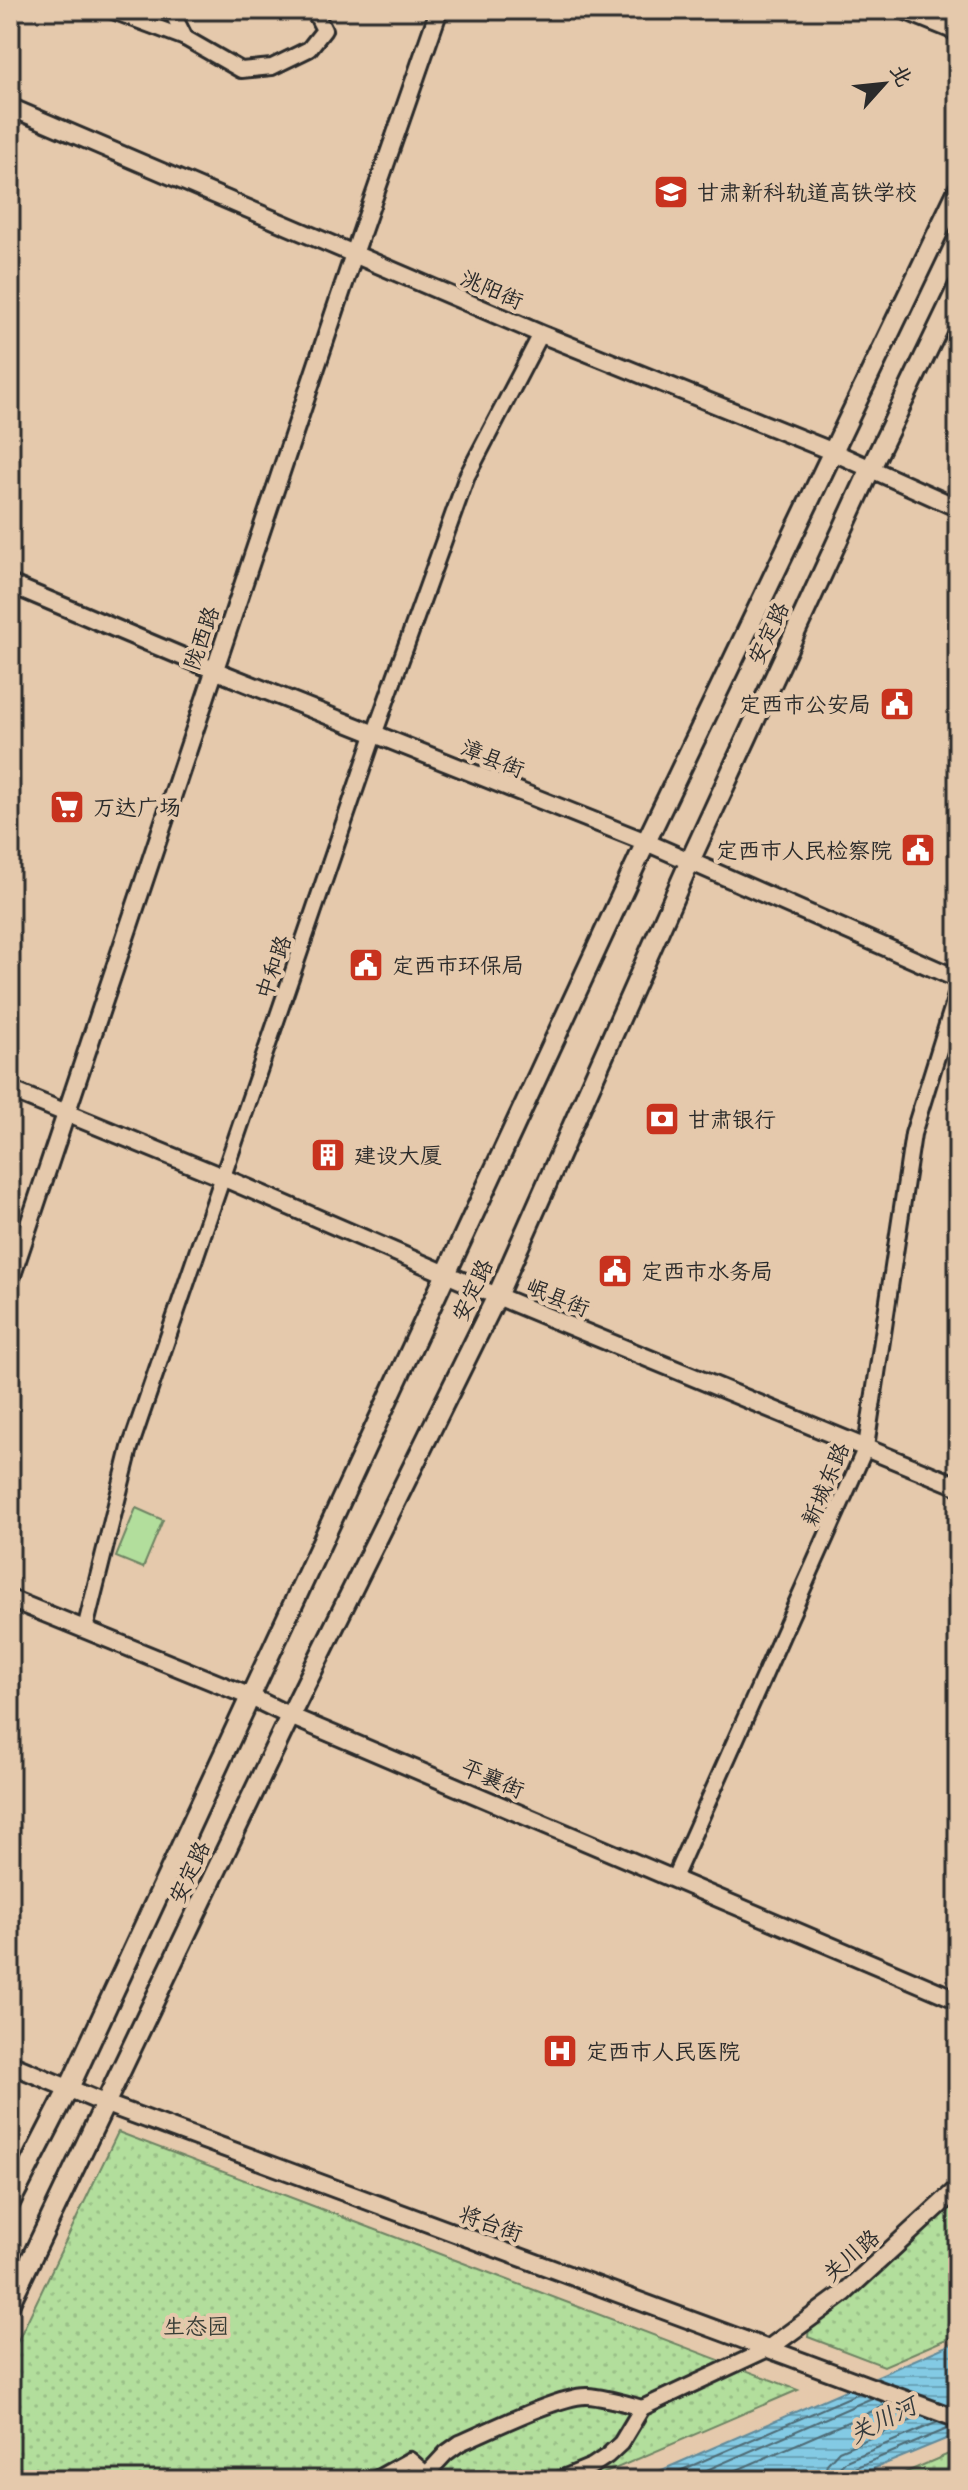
<svg xmlns="http://www.w3.org/2000/svg" width="968" height="2490" font-family="'Balsamiq Sans','LXGW WenKai TC',sans-serif">
<style>
.green{fill:#b2de9c;stroke:#6e8464;stroke-width:2}
.park{fill:url(#park-dots);stroke:#6e8464;stroke-width:2}
.water{fill:url(#water-rules);stroke:#608a9a;stroke-width:2}
.lines{fill:none;stroke-linecap:round;stroke-linejoin:round}
.shore{stroke:#4e6b75;stroke-width:2}
.minor-casing{stroke:#2b2b2b;stroke-width:20}
.tertiary-casing{stroke:#2b2b2b;stroke-width:22}
.secondary-casing{stroke:#2b2b2b;stroke-width:24}
.minor{stroke:#e5c9ac;stroke-width:14}
.tertiary{stroke:#e5c9ac;stroke-width:16}
.secondary{stroke:#e5c9ac;stroke-width:18}
.labels{text-anchor:middle;stroke-width:8;stroke-linejoin:round;paint-order:stroke}
.poi-label{font-size:22px;fill:#2b2b2b;stroke:#e5c9ac;text-anchor:start}
.street-label{font-size:22px;fill:#2b2b2b;stroke:#e5c9ac}
.park-label{font-size:22px;fill:#383d36;stroke:#e5c9ac}
.water-label{font-size:24px;font-style:italic;fill:#343b3e;stroke:#e5c9ac}
</style>
<defs>
<pattern id="park-dots" width="8" height="8" patternUnits="userSpaceOnUse" patternTransform="scale(2)"><rect width="8" height="8" fill="#b2de9c"/><path d="M2 2h.1M6 6h.1" fill="none" stroke="#99bf87" stroke-width="1.8" stroke-linecap="round"/></pattern>
<pattern id="water-rules" width="6" height="5" patternUnits="userSpaceOnUse" patternTransform="scale(2)"><rect width="6" height="5" fill="#83cae4"/><path d="M0 2.5h6" fill="none" stroke="#6ba4b9"/></pattern>
</defs>
<rect width="100%" height="100%" fill="#e5c9ac"/>
<filter id="ink" filterUnits="userSpaceOnUse"><feTurbulence type="fractalNoise" baseFrequency=".0125" numOctaves="2"/><feDisplacementMap in="SourceGraphic" scale="16" xChannelSelector="R" yChannelSelector="G"/><feConvolveMatrix kernelMatrix="1 2 1 2 8 2 1 2 1" color-interpolation-filters="sRGB"/></filter>
<g filter="url(#ink)">
<polygon class="green" points="136,1508 163,1520 143,1568 116,1557"/>
<g class="park">
<polygon points="118,2132 798,2390 589,2480 10,2480 10,2357"/>
<polygon points="958,2200 958,2334 884,2366 808,2337 809,2328 878,2275"/>
<polygon points="958,2450 958,2480 888,2480"/>
</g>
<polygon class="water" points="958,2341 958,2434 846,2480 639,2480"/>
<g class="lines">
<g class="shore">
<polyline points="659,2480 859,2393"/>
<polyline points="684,2480 872,2398"/>
<polyline points="714,2480 889,2404"/>
<polyline points="824,2480 827,2464 839,2451 922,2416"/>
<polyline points="836,2480 838,2469 846,2461 938,2422"/>
<polyline points="846,2480 847,2474 852,2469 952,2427"/>
</g>
<g class="minor-casing">
<g id="minor">
<polyline points="110,10 185,38"/>
<polyline points="171,10 185,38 241,70 272,67 309,49 324,30 314,10"/>
<polyline points="85,1629 130,1448 374,735 467,476 541,334"/>
<polyline points="674,1878 866,1447 913,1134 958,989"/>
<polyline points="374,2480 410,2460 426,2474"/>
<path d="M421,2480l25,-27 14,-10c28,-12 101,-48 127,-47 19,1 37,7 55,12"/>
<polyline points="558,2480 592,2466 607,2456 621,2443 642,2408 768,2349"/>
</g>
</g>
<g class="tertiary-casing">
<g id="tertiary">
<polyline points="904,10 958,32"/>
<polyline points="10,107 541,334 831,451 958,508"/>
<polyline points="10,584 214,670 646,842 958,979"/>
<polyline points="10,1090 222,1177 497,1296 958,1486"/>
<polyline points="10,1281 354,254 439,10"/>
<polyline points="10,1599 251,1697 290,1716 958,2000"/>
<polyline points="10,2064 106,2104 958,2419"/>
<polyline points="768,2349 844,2293 958,2188"/>
</g>
</g>
<g class="secondary-casing">
<g id="secondary">
<polyline points="10,2203 69,2088 646,842 958,190"/>
<polyline points="10,2303 290,1716 497,1296 690,861 870,470 958,287"/>
</g>
</g>
<use href="#minor" class="minor"/>
<use href="#tertiary" class="tertiary"/>
<use href="#secondary" class="secondary"/>
</g>
</g>
<defs>
<g id="school-square" transform="scale(1.8)"><rect x="-9" y="-9" width="18" height="18" rx="4" fill="#c8321e" stroke="#e5c9ac"/><path d="M0-5L7-2L0 1L-7-2ZM-4 1L0 2.5L4 1V4Q0 6-4 4Z" fill="#fff"/></g>
<g id="civic-square" transform="scale(1.8)"><rect x="-9" y="-9" width="18" height="18" rx="4" fill="#c8321e" stroke="#e5c9ac"/><path d="M-.6-6.5H3V-4.5H.6V-3L4-1V1h2V6H-6V1h2V-1L-.6-3ZM-1.2 2.5V6h2.4V2.5Z" fill="#fff"/></g>
<g id="supermarket-square" transform="scale(1.8)"><rect x="-9" y="-9" width="18" height="18" rx="4" fill="#c8321e" stroke="#e5c9ac"/><path d="M-6-5.5h2.5l.6 2H6L4.5 2H-2.5L-4.4-4H-6ZM-1.5 3.2a1.3 1.3 0 1 0 .1 0ZM3 3.2a1.3 1.3 0 1 0 .1 0Z" fill="#fff"/></g>
<g id="bank-square" transform="scale(1.8)"><rect x="-9" y="-9" width="18" height="18" rx="4" fill="#c8321e" stroke="#e5c9ac"/><path d="M-6-4H6V4H-6ZM0-2.3a2.3 2.3 0 1 0 0 4.6a2.3 2.3 0 1 0 0-4.6Z" fill="#fff"/></g>
<g id="building-square" transform="scale(1.8)"><rect x="-9" y="-9" width="18" height="18" rx="4" fill="#c8321e" stroke="#e5c9ac"/><path d="M-4-6H4V6H1V3H-1V6H-4ZM-2.5-4.3h1.7v1.8h-1.7ZM.8-4.3h1.7v1.8H.8ZM-2.5-1h1.7V.8h-1.7ZM.8-1h1.7V.8H.8Z" fill="#fff"/></g>
<g id="hospital-square" transform="scale(1.8)"><rect x="-9" y="-9" width="18" height="18" rx="4" fill="#c8321e" stroke="#e5c9ac"/><path d="M-5-5h3v3.5h4V-5h3V5h-3V1.5h-4V5h-3Z" fill="#fff"/></g>
</defs>
<g fill-rule="evenodd">
<use href="#school-square" x="671" y="192"/>
<use href="#civic-square" x="897" y="704"/>
<use href="#supermarket-square" x="67" y="807"/>
<use href="#civic-square" x="918" y="850"/>
<use href="#civic-square" x="366" y="965"/>
<use href="#bank-square" x="662" y="1119"/>
<use href="#building-square" x="328" y="1155"/>
<use href="#civic-square" x="615" y="1271"/>
<use href="#hospital-square" x="560" y="2051"/>
</g>
<g class="labels">
<g class="poi-label">
<text x="697" y="200">甘肃新科轨道高铁学校</text>
<text x="871" y="712" text-anchor="end">定西市公安局</text>
<text x="93" y="815">万达广场</text>
<text x="892" y="858" text-anchor="end">定西市人民检察院</text>
<text x="392" y="973">定西市环保局</text>
<text x="688" y="1127">甘肃银行</text>
<text x="354" y="1163">建设大厦</text>
<text x="641" y="1279">定西市水务局</text>
<text x="586" y="2059">定西市人民医院</text>
</g>
<g class="street-label">
<text transform="translate(492 289) rotate(23)" y="8">洮阳街</text>
<text transform="translate(768 633) rotate(-65)" y="8">安定路</text>
<text transform="translate(201 638) rotate(-71)" y="8">陇西路</text>
<text transform="translate(493 758) rotate(22)" y="8">漳县街</text>
<text transform="translate(273 967) rotate(-71)" y="8">中和路</text>
<text transform="translate(472 1290) rotate(-65)" y="8">安定路</text>
<text transform="translate(558 1297) rotate(22)" y="8">岷县街</text>
<text transform="translate(825 1484) rotate(-67)" y="8">新城东路</text>
<text transform="translate(493 1778) rotate(23)" y="8">平襄街</text>
<text transform="translate(189 1872) rotate(-65)" y="8">安定路</text>
<text transform="translate(491 2223) rotate(20)" y="8">将台街</text>
<text transform="translate(851 2255) rotate(-41)" y="8">关川路</text>
</g>
<g class="park-label">
<text x="196" y="2334">生态园</text>
</g>
<g class="water-label">
<text transform="translate(883 2420) rotate(-27)" y="8">关川河</text>
</g>
</g>
<rect width="968" height="2490" fill="none" stroke="#e5c9ac" stroke-width="40"/>
<rect x="20" y="20" width="928" height="2450" fill="none" stroke="#2b2b2b" stroke-width="3" filter="url(#ink)"/>
<g transform="translate(884 84) rotate(63)" stroke="#e5c9ac" stroke-width="6" paint-order="stroke">
<path d="M0-6L14 30L0 20L-14 30Z" fill="#2b2b2b"/>
<text y="-12" font-size="22" font-weight="bold" text-anchor="middle" fill="#2b2b2b">北</text>
</g>
</svg>
